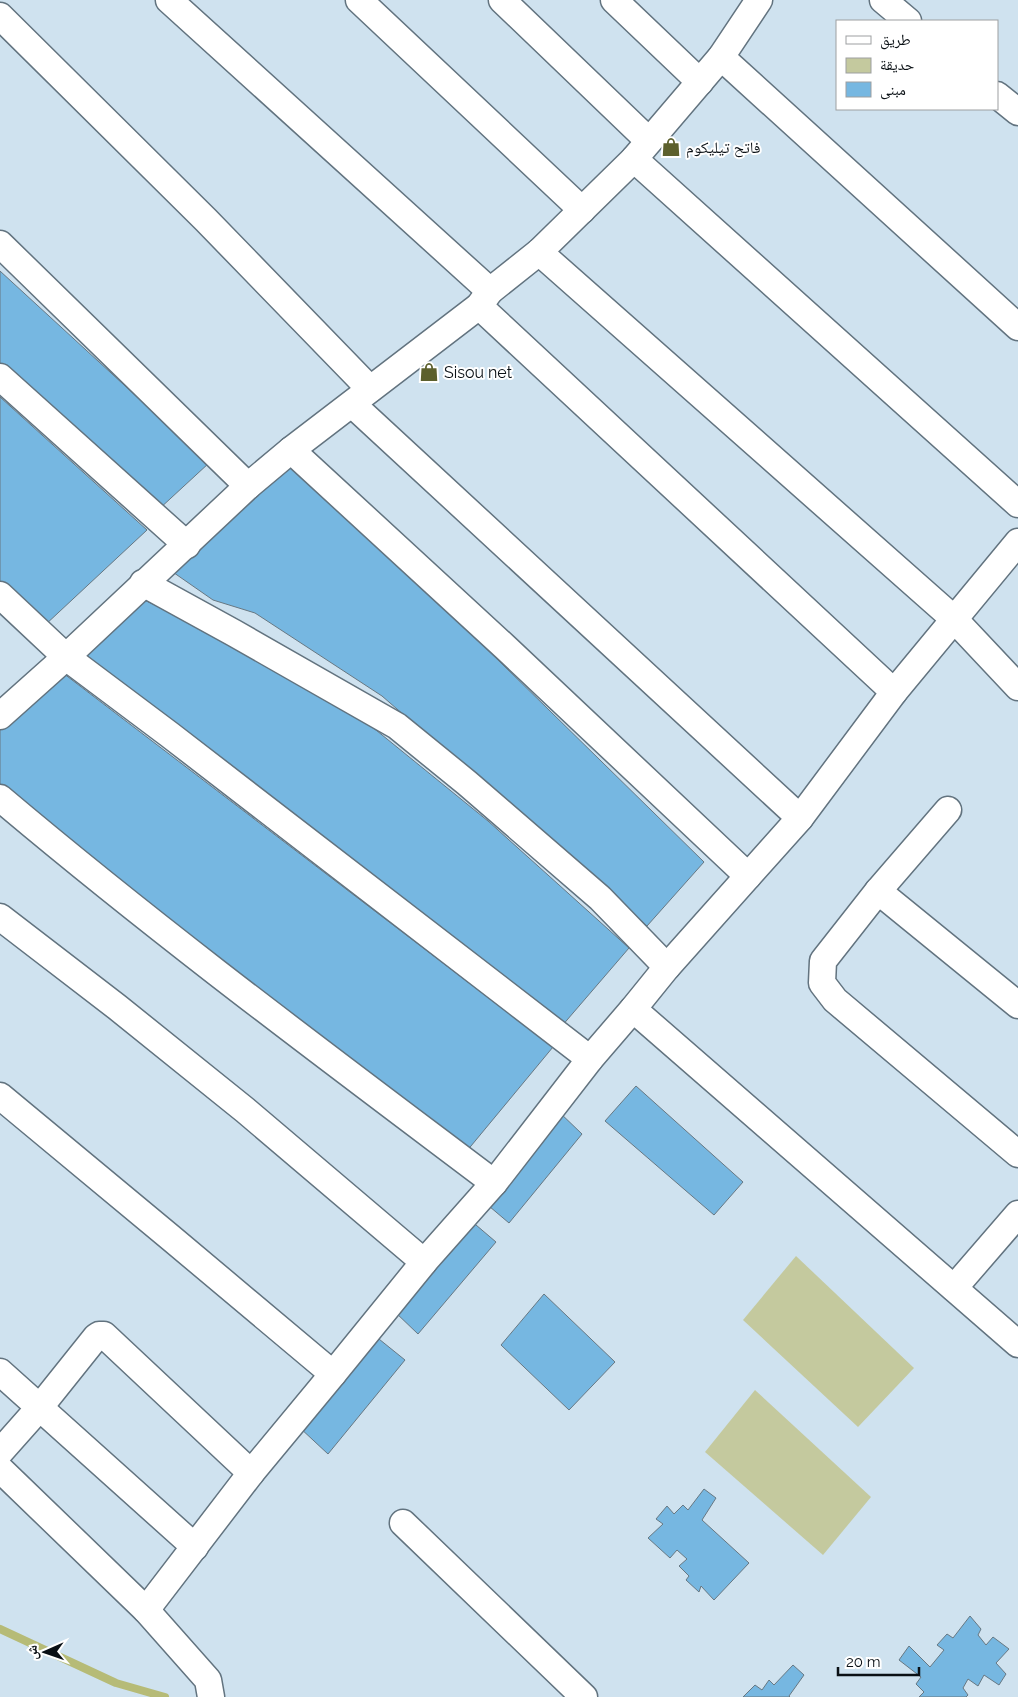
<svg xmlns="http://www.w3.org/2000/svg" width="1018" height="1697" font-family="Raleway,'Noto Naskh Arabic',sans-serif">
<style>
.green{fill:#c4c99e}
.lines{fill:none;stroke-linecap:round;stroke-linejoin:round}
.stream{stroke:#b6bb77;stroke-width:8}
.building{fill:#76b7e1;stroke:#677883}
.minor-casing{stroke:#62737f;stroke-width:29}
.minor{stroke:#fff;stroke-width:26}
.labels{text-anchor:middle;stroke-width:4;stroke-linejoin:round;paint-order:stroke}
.poi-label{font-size:16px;fill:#0a1015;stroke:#fff;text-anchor:start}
</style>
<rect width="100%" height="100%" fill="#cfe2ef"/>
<g class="green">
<polygon points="796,1256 914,1368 858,1427 743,1320"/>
<polygon points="755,1390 871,1497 823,1555 705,1452"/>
</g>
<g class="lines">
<polyline class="stream" points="0,1629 116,1683 165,1697"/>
</g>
<g class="building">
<polygon points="0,271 209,463 158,510 0,367"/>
<polygon points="0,397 147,530 44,626 0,585"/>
<polygon points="292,458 704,862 647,926 382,696 255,613 213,600 167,568"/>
<polygon points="136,596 213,633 355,713 488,821 629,948 561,1027 77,651"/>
<polygon points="59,670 553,1047 466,1152 178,928 0,784 0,730"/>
<polygon points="636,1086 743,1182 714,1215 605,1121"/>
<polygon points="557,1110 582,1134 509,1223 483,1201"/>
<polygon points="469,1219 496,1242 418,1334 394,1311"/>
<polygon points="544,1294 615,1362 569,1410 501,1345"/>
<polygon points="374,1335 405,1360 328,1454 299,1427"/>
<polygon points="704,1489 716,1498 702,1520 749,1563 714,1600 701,1586 699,1592 686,1580 689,1576 679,1566 687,1559 677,1550 670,1558 648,1538 663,1524 656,1519 667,1506 674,1514 683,1505 688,1510"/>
<polygon points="970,1616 981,1629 978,1635 986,1645 993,1637 1009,1649 996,1663 1006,1674 999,1685 984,1675 978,1686 968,1679 963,1688 968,1695 966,1697 919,1697 924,1692 916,1684 921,1677 899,1660 909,1646 930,1667 944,1650 937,1645 947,1634 953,1638"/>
<polygon points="793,1665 804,1675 789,1696 790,1697 743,1697 755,1685 762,1690 769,1680 774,1685"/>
</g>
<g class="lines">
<g class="minor-casing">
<g id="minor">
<polyline points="169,0 490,291"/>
<polyline points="359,0 582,210"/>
<polyline points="502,0 649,141"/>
<polyline points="614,0 700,82"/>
<polyline points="883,0 908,21"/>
<polyline points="0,16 206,220 370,389"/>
<polyline points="721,57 1018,327"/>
<polyline points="997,95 1018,112"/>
<polyline points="634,159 1018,504"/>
<polyline points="0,244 248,486"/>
<polyline points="539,252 954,619 1018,687"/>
<polyline points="479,306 894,692"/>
<polyline points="0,377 187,545"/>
<polyline points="352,404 800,818"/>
<polyline points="291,450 505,647 748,876"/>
<polyline points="143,583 234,633 397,726 467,783 600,898 667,967"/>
<polyline points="0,595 66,657 170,735 590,1059"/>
<polyline points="0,716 66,657 248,486 291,450 479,306 490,291 539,252 634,159 721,57 759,0"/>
<path d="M0,798c160,135 327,259 494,385"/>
<polyline points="948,810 878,891 823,961 822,983 835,1000 1018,1154"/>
<polyline points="878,891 1018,1005"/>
<polyline points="0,917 117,1007 245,1110 424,1262"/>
<polyline points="633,1009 1018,1344"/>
<polyline points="0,1096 171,1238 333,1374"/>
<polyline points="954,1288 1018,1214"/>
<polyline points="0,1372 195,1547"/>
<polyline points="0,1452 40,1407 96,1337 99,1335 104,1335 251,1473"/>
<polyline points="0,1469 146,1610"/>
<polyline points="403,1523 584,1697"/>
<polyline points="211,1697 208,1680 146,1610 251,1473 333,1374 424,1262 494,1183 590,1059 633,1009 667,967 800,818 894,692 1018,542"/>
</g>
</g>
<use href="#minor" class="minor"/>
</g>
<defs>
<g id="shop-bare" transform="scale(1.5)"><path d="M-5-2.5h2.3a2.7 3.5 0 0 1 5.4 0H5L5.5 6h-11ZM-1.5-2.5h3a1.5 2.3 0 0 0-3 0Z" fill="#5c602d" stroke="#fff" stroke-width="2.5" paint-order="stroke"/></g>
</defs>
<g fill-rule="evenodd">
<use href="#shop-bare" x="671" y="147"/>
<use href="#shop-bare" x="429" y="372"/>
</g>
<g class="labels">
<g class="poi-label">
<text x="686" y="153">فاتح تيليكوم</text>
<text x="444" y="378">Sisou net</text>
</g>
</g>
<rect x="836" y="20" width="162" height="90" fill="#ffffff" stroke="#9d9fa1"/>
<rect x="846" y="36" width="25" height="8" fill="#ffffff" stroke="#9d9fa1"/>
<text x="880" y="45" font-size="15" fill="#0a1015">طريق</text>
<rect x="846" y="58" width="25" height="15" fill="#c4c99e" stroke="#9d9fa1"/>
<text x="880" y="70" font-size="15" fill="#0a1015">حديقة</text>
<rect x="846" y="82" width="25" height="15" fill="#76b7e1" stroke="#9d9fa1"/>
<text x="880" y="95" font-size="15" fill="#0a1015">مبنى</text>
<g transform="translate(45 1652) rotate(268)" stroke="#ffffff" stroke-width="4" paint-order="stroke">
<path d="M0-4L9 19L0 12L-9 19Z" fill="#0a1015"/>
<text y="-8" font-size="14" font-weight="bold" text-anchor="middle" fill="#0a1015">ش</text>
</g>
<path d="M838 1667v8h81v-8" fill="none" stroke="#0a1015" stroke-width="2.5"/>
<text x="846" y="1667" font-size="15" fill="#0a1015" stroke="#ffffff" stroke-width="4" paint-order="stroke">20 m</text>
</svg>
